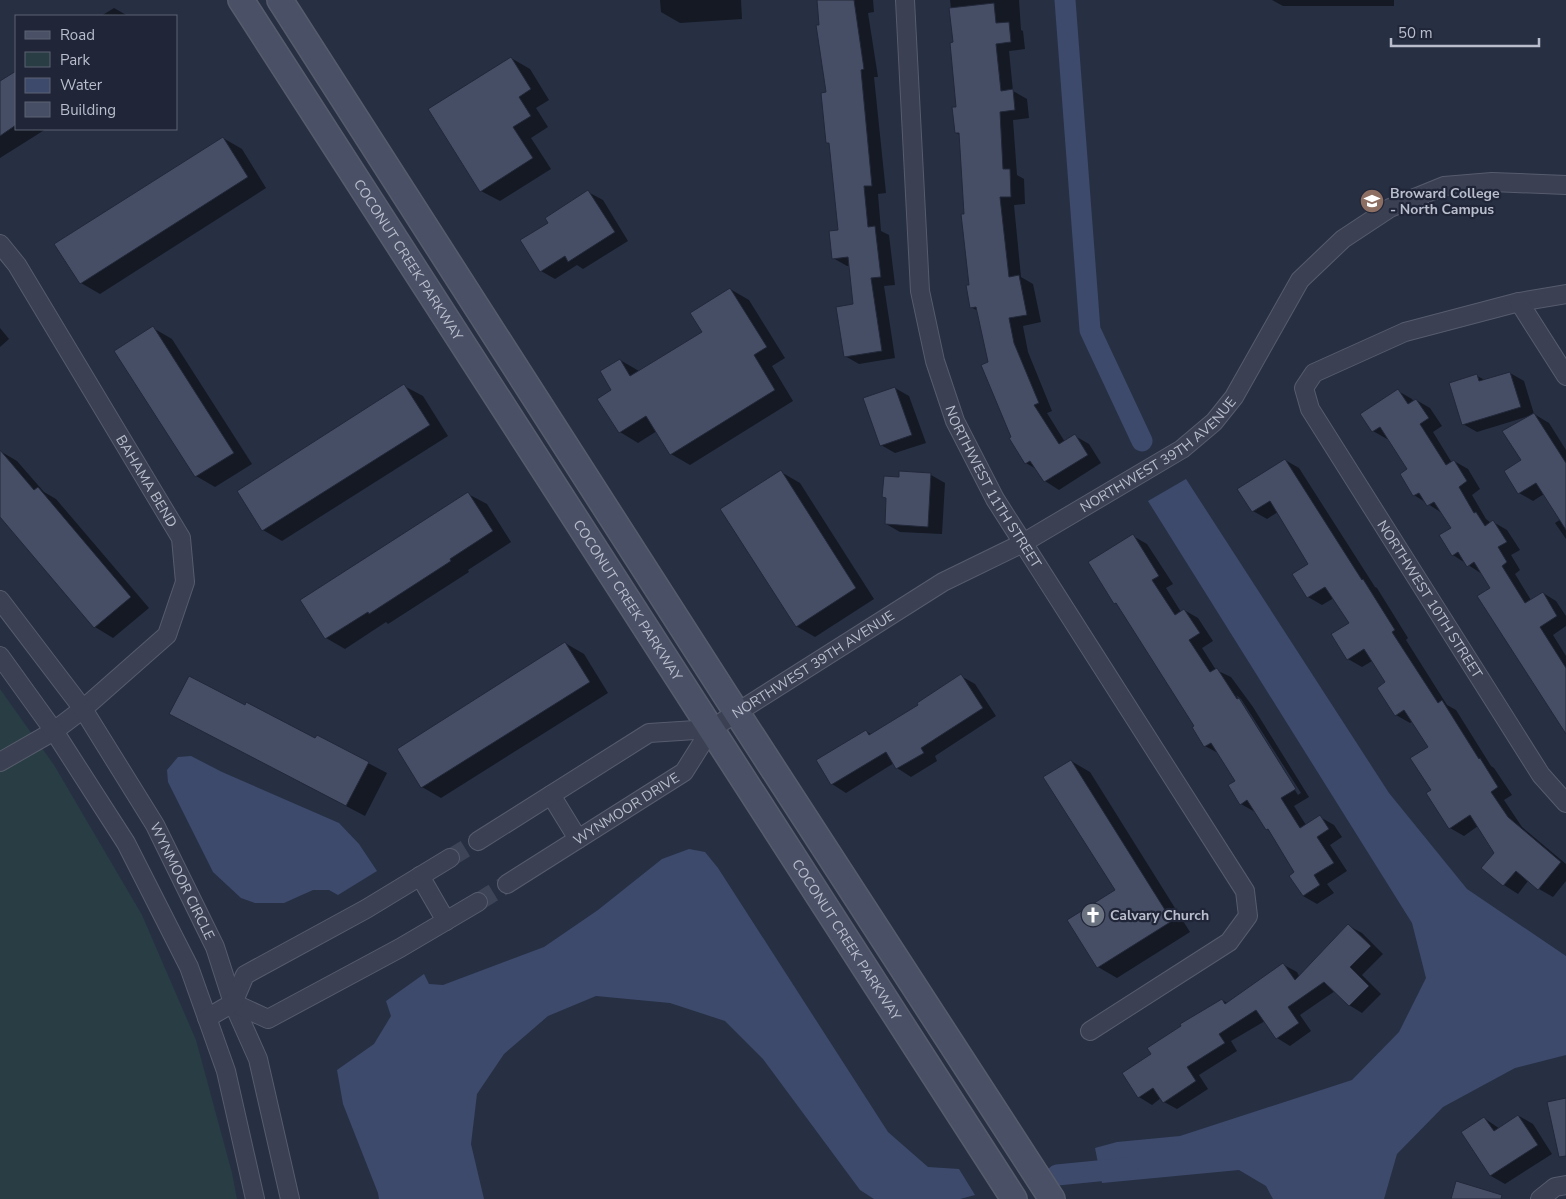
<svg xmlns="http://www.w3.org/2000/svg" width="1566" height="1199" font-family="'Nunito Sans',sans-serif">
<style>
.green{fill:#293d44}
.water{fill:#3d4a6c}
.shadow{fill:#0007;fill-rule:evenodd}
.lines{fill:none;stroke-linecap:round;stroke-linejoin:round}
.canal{stroke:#3d4a6c;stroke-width:21}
.building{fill:#464e65;stroke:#22283a}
.street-tunnel{stroke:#3d4458;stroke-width:18;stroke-dasharray:18 9;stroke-linecap:butt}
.street-casing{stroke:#575c6d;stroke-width:20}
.secondary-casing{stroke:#575c6d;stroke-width:28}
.street{stroke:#3b4153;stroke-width:18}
.secondary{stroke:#4a5066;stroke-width:25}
.labels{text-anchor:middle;stroke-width:4.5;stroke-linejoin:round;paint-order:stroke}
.poi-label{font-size:14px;font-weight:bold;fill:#b9bdcc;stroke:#202638;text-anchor:start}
.street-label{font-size:14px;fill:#b9bdcc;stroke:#202638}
</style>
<rect width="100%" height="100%" fill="#272f43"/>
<polygon class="green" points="0,689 54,765 142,915 196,1040 232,1173 237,1199 0,1199"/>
<g class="water">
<polygon points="1186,479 1389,793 1467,889 1566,956 1566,1055 1515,1068 1443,1107 1397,1154 1384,1199 1273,1199 1266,1186 1239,1170 1102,1183 1095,1148 1117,1142 1180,1136 1352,1080 1399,1032 1426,978 1412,923 1148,501"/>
<polygon points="191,756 222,772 339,823 359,844 377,871 338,895 329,890 313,890 284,903 255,903 241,898 213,872 168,782 167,770 178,757"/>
<polygon points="689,849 705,852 718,868 888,1132 928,1167 959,1169 975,1195 960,1199 874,1199 860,1190 763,1059 725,1021 670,1003 596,996 548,1016 504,1054 477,1094 471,1144 484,1199 379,1199 378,1193 343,1104 337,1070 374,1044 391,1016 386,1001 424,974 429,984 443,985 544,947 598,910 662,859"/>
</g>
<g class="shadow">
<polygon points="660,0 741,0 742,19 680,23 661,12"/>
<polygon points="819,0 873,0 874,12 868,13 878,77 874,77 886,193 878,194 881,231 889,235 895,285 884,286 895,358 859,364 845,356 854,305 850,266 847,266 833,258 839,231 831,144 827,142 827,93"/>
<polygon points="950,0 1019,0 1021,30 1023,31 1025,49 1009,51 1013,91 1027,99 1029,118 1013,120 1017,175 1024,179 1025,204 1014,205 1021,277 1033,284 1041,322 1023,326 1028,352 1052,411 1047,413 1065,442 1075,436 1089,444 1101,463 1059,490 1045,481 1036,469 1026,463 1012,438 978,311 971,307 960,135 956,133 958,108 955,43"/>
<polygon points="1272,0 1394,0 1394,6 1283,6"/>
<polygon points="114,8 128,16 101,16"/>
<polygon points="511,58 530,69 549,100 536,108 548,127 531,138 551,169 500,201 481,191"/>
<polygon points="16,73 16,129 46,129 0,158 0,83"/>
<polygon points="223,138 242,149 266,188 100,294 81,283"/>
<polygon points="588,192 603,200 628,241 583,269 577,265 555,279 541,271 550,224"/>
<polygon points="730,289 749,300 785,358 772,366 793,401 690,465 671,454 657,431 638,443 620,432 613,390 620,360 639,371 703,333"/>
<polygon points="0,328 9,339 0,347"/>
<polygon points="153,328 172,339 252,464 215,487 196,476"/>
<polygon points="1510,373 1524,381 1534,414 1549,423 1566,450 1566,539 1555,523 1561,519 1544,494 1533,501 1519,493 1529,416 1477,432 1463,424 1477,376 1485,380"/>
<polygon points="404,386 423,396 448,436 282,541 263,530 239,492"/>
<polygon points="895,388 909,396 926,443 895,453 881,445"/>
<polygon points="1398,391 1412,399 1414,402 1416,400 1430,408 1442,426 1433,432 1452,463 1454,461 1468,469 1480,489 1472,495 1486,519 1491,523 1493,522 1507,530 1520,550 1511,555 1520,570 1515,574 1531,600 1543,593 1556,601 1566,616 1566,626 1553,635 1566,656 1566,729 1492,588 1482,574 1453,555 1452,528 1442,513 1414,495 1409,469 1389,438 1387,439 1373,431"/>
<polygon points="0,451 17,461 44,492 56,499 149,608 113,638 95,627 0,515"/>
<polygon points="1285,460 1299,468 1375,587 1377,588 1408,638 1406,640 1447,705 1456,710 1491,766 1494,768 1512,795 1504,800 1522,827 1566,864 1566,881 1553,897 1539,889 1528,881 1518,894 1504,885 1483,868 1495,853 1478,826 1464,836 1450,828 1433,791 1430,748 1413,721 1410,723 1396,715 1387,683 1372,661 1362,667 1348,659 1350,624 1334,598 1322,605 1308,597 1310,564 1278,512 1267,519 1253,511"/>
<polygon points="781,472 800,483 874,599 815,637 796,626"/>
<polygon points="901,473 931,475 945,483 942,534 900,532 886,524 888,499 884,497 900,478"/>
<polygon points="468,494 487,504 511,542 468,570 469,572 388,624 386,622 345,649 326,638"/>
<path d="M1133,536l14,8 26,40 -7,4 15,24 3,-2 14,8 15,23 -11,7 14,22 15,7 22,30 56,90 -15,9 12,19 14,-8 14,8 8,12 -12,8 17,26 -20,13 7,9 -17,11 -14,-8 -7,-23 -26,-42 -3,-2 -12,-17 -14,-8 -5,-23 -16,-27 -15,-8 -9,-20 -77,-121 -4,-2zM1236,695l5,4 60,94 -3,2z"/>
<polygon points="565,643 584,654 608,693 441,798 422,787 399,750"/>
<polygon points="961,676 975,684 996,716 935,756 937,761 911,777 897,768 894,763 846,793 832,784 866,731 872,735 920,706"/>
<polygon points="245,706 368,763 387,773 365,816 190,724"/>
<polygon points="1071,761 1090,772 1190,932 1117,978 1098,967 1116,891"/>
<polygon points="1349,926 1362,933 1383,954 1362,975 1381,994 1362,1013 1349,1005 1335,991 1300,1015 1311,1031 1290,1046 1277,1038 1265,1021 1231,1041 1237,1051 1199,1075 1208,1089 1177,1109 1164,1102 1161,1098 1152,1105 1139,1097 1153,1055 1222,1000 1227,1003 1284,965 1297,972 1299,976"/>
<polygon points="1519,1116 1533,1124 1552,1154 1505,1184 1491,1176 1463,1132 1484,1118 1500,1129"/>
</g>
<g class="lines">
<g class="canal">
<polyline points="1065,0 1090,330 1142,441"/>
<polyline points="1057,1175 1128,1168"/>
</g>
</g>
<g class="building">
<polygon points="817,0 854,0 864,69 861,70 872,186 864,186 868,227 875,226 881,277 871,278 882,351 844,357 836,307 853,304 848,257 832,259 829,231 838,230 829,143 826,143 821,93 826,92 816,25 819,25"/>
<polygon points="994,3 996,23 1009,22 1011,42 996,44 1001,91 1013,89 1015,110 1000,112 1003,169 1010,169 1011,197 1000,197 1009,277 1019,275 1027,315 1009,318 1014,343 1039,403 1034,405 1059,444 1075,434 1088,455 1044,482 1030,461 1025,464 1009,438 1011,437 981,365 988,362 976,307 970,308 966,285 969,285 961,214 964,214 959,133 955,133 952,107 956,107 950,43 953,42 949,8"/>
<polygon points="511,57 531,89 519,97 531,116 513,127 533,158 480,192 428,109"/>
<polygon points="16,71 16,125 0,136 0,81"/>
<polygon points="223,137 248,177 80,284 54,244"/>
<polygon points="588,190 615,232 568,262 565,256 540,272 520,240 548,223 545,218"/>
<polygon points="730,288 767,347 754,355 775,390 670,455 646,416 619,433 597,399 611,390 600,371 620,359 630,376 702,332 690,313"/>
<polygon points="153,326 234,453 195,477 114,351"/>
<polygon points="1510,372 1521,407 1462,425 1449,383 1477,374 1479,381"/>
<polygon points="404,384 430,425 262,531 237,491"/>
<polygon points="895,387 912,435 880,446 863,398"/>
<polygon points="1398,389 1408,404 1416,399 1429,418 1420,424 1446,465 1454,460 1467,481 1459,487 1474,513 1476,512 1485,526 1493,520 1507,542 1498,547 1507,562 1502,566 1525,603 1543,592 1557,616 1540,627 1566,668 1566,734 1477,596 1490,588 1474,562 1467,567 1458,552 1452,556 1439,535 1451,528 1434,502 1427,506 1419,493 1413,496 1400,474 1407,469 1380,427 1372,432 1360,414"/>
<polygon points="1534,413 1566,463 1566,530 1536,483 1518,494 1504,471 1521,460 1502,431"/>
<polygon points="0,450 34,490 38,487 131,597 94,628 0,517"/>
<polygon points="1285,459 1362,580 1363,579 1395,630 1392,632 1438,703 1442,700 1479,759 1480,758 1498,787 1491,792 1508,817 1561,862 1538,890 1516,871 1503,886 1481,868 1494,853 1470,815 1449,829 1426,793 1431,790 1410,758 1428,747 1404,710 1395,716 1377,688 1385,682 1364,649 1347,660 1331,634 1349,623 1325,587 1307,598 1292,574 1308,564 1270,501 1252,512 1237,489"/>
<polygon points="781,470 856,588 796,627 720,509"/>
<polygon points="899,471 931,473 928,527 885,524 886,498 882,497 884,476 899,477"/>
<polygon points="468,492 493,531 450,559 451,561 369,614 368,612 325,639 300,600"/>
<polygon points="1133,534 1159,576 1152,580 1175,615 1184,609 1200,633 1189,640 1210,672 1217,668 1237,699 1239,698 1296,789 1281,798 1300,828 1320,815 1329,829 1317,837 1334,863 1314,875 1320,885 1303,896 1289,876 1294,872 1268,829 1266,830 1247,800 1240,805 1228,785 1235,781 1211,743 1204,747 1192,727 1194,726 1116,603 1114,604 1088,562"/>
<polygon points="565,642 590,682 421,788 397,749"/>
<polygon points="961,674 983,708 921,748 924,753 896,769 886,752 831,785 816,760 866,730 869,735 918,705 917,703"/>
<polygon points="189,676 245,705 246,702 315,738 317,735 369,762 346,806 169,714"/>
<polygon points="1071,760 1172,921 1097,968 1067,920 1115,890 1043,777"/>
<polygon points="1348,924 1371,946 1350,967 1369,986 1349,1006 1324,982 1288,1007 1299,1023 1276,1039 1256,1010 1219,1034 1225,1043 1187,1067 1196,1081 1163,1103 1153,1088 1138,1098 1122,1073 1151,1054 1147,1048 1181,1026 1180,1024 1222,999 1225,1004 1283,963 1295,980"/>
<polygon points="1566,1098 1566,1156 1559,1157 1547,1102"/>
<polygon points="1518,1115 1538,1145 1490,1176 1461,1132 1484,1117 1494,1131"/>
<polygon points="1456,1181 1502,1195 1501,1199 1451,1199"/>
</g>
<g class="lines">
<g class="street-tunnel">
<polyline points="450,858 478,841"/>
<polyline points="478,902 507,884"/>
</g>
<g class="street-casing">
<g id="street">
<path id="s1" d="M905,0l15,291 15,70 20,60 40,78 250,392 3,25 -19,26 -139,89"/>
<path id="s2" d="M0,244l17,21 164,273 4,44 -18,53 -84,74 -29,22 -54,31"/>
<path id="s3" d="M1566,294l-47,8 -114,30 -91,41 -10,15 6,21 231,366 25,28"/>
<polyline points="1519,302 1566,376"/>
<path id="s4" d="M0,600l83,109 72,116 60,122 18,56 25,56 32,140"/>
<polyline points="0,656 54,731 126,843 189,967 226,1071 255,1199"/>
<polyline points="551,795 578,839"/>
<polyline points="478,841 649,733 711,729"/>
<polyline points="420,876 446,921"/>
<path id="s5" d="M507,884l177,-112 27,-43 232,-147 80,-39 159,-94 32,-27 20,-25 66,-117 43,-41 47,-31 54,-22 48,-4 74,3"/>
<polyline points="233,1003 268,1019 400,948 478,902"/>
<polyline points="207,1018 233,1003 245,975 366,909 450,858"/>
<polyline points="1540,1199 1555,1187 1566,1185"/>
</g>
</g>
<g class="secondary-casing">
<g id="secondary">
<path id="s6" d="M241,0l773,1199"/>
<polyline points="280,0 737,713 1052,1199"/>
</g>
</g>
<use href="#street" class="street"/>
<use href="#secondary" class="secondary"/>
</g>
<defs>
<g id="university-disc" transform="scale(1.25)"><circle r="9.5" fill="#8d6e63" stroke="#202638"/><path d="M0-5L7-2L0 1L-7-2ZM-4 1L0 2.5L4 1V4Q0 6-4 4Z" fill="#fff"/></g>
<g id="church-disc" transform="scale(1.25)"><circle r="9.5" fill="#6b7280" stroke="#202638"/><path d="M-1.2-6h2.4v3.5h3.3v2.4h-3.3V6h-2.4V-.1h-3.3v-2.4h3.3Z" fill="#fff"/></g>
</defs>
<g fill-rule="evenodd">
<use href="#university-disc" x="1372" y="201"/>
<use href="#church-disc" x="1093" y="915"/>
</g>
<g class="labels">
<g class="poi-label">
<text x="1390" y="198">Broward College<tspan x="1390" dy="16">- North Campus</tspan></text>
<text x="1110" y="920">Calvary Church</text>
</g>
<g class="street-label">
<text dy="5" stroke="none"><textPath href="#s6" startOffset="309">COCONUT CREEK PARKWAY</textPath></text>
<text dy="5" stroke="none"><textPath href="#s5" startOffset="786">NORTHWEST 39TH AVENUE</textPath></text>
<text dy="5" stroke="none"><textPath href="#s2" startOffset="279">BAHAMA BEND</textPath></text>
<text dy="5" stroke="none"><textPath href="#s1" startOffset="502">NORTHWEST 11TH STREET</textPath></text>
<text dy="5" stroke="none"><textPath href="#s6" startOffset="714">COCONUT CREEK PARKWAY</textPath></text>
<text dy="5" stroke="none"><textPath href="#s3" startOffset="530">NORTHWEST 10TH STREET</textPath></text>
<text dy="5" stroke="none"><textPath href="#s5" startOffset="381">NORTHWEST 39TH AVENUE</textPath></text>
<text dy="5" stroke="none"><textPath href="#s5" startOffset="141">WYNMOOR DRIVE</textPath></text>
<text dy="5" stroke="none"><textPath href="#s4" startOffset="336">WYNMOOR CIRCLE</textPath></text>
<text dy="5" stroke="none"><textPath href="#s6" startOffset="1118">COCONUT CREEK PARKWAY</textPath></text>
</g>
</g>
<rect x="15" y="15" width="162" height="115" fill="#202638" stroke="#5d6273"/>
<rect x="25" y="31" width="25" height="8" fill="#4a5066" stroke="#5d6273"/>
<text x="60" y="40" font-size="15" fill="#b9bdcc">Road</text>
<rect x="25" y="52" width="25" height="15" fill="#293d44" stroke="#5d6273"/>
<text x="60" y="65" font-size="15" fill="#b9bdcc">Park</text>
<rect x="25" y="78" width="25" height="15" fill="#3d4a6c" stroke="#5d6273"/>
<text x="60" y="90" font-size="15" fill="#b9bdcc">Water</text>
<rect x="25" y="102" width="25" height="15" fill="#464e65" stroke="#5d6273"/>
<text x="60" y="115" font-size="15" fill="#b9bdcc">Building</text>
<path d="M1391 38v8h148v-8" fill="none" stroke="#b9bdcc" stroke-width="2.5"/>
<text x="1398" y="38" font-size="15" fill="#b9bdcc" stroke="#202638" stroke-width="4" paint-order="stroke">50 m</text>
</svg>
